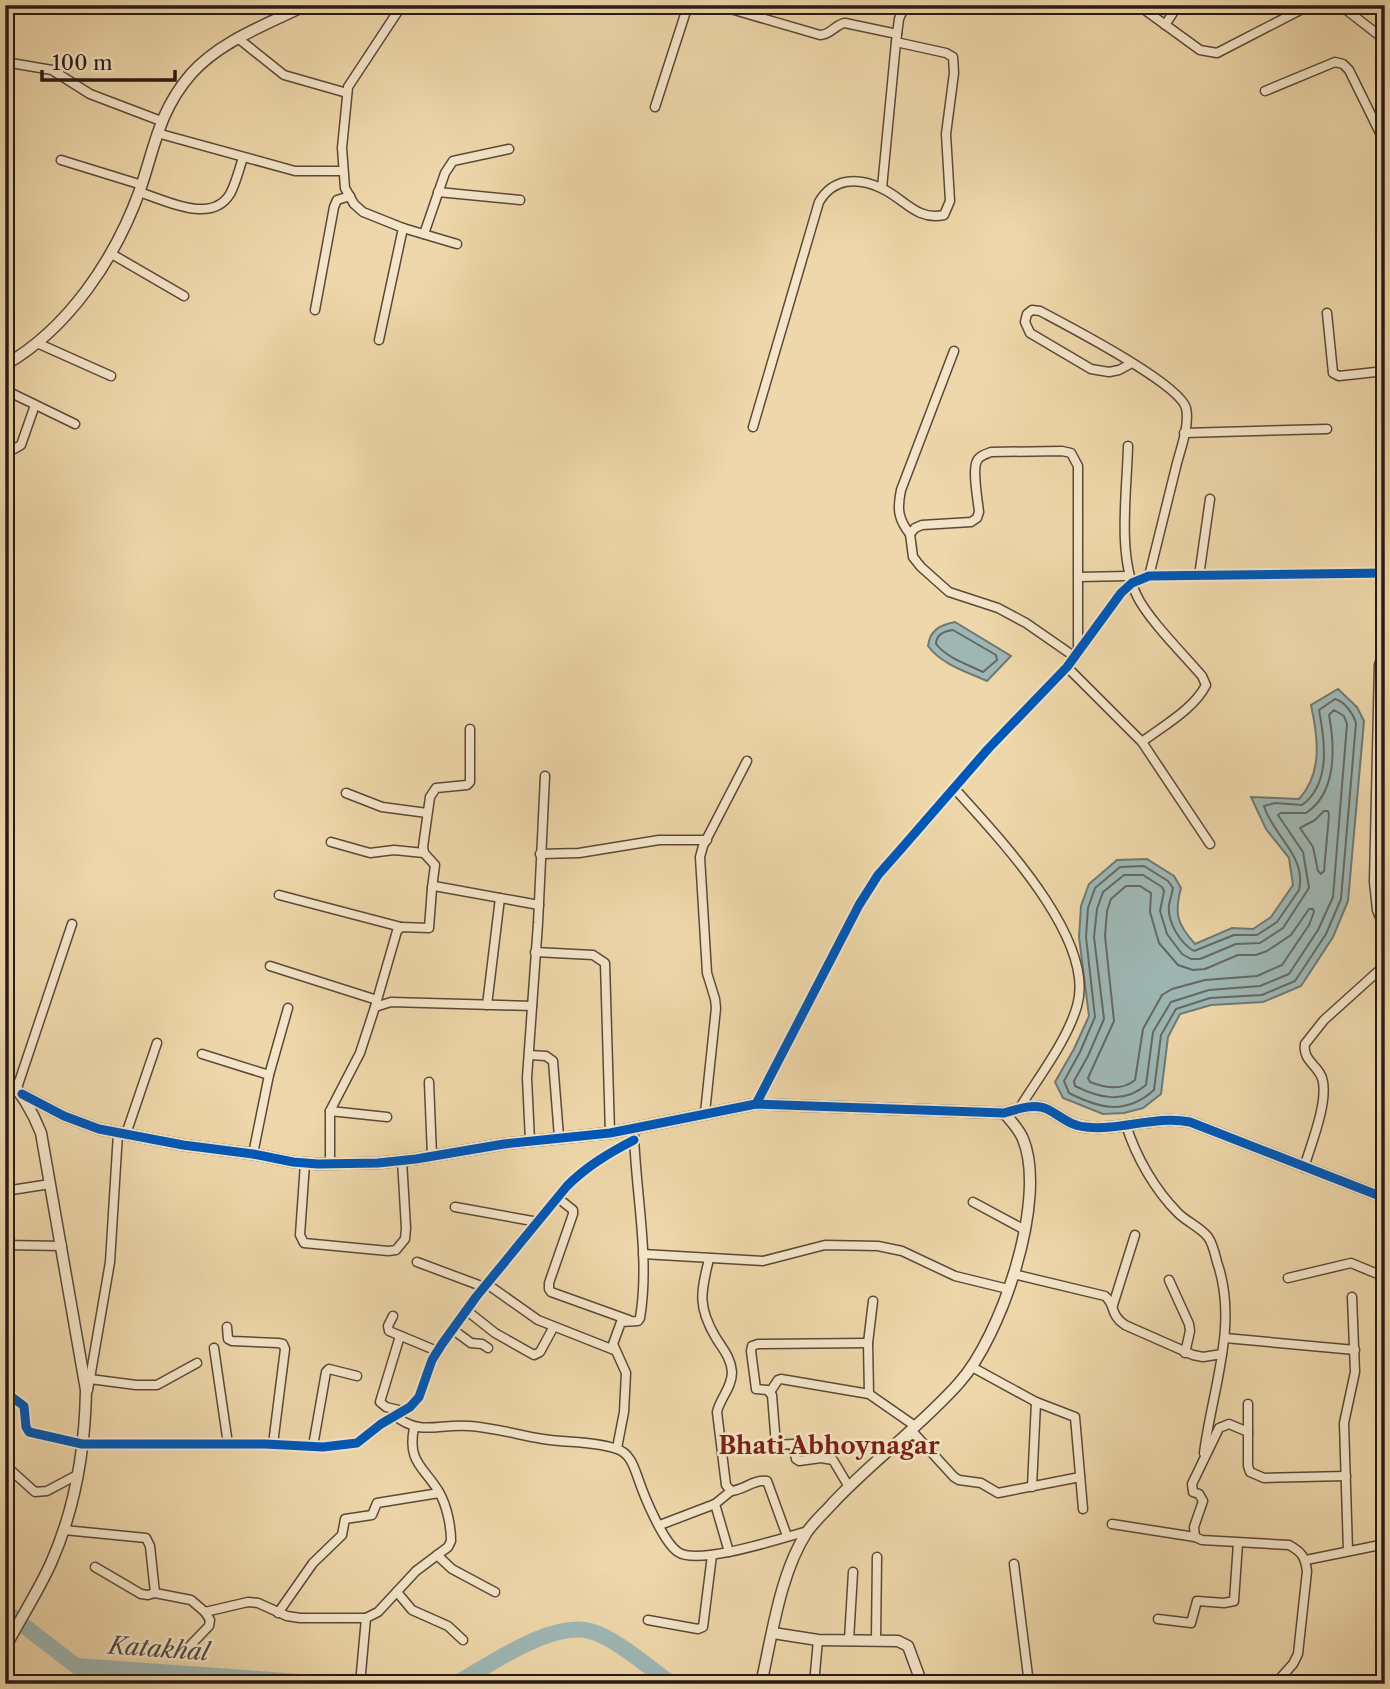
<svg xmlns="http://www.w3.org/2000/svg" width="1390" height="1689" font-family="'Libre Caslon Text',serif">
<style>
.water{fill:#9eb7b4;stroke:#6f7874;stroke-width:2}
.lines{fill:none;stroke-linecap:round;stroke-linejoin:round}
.shore{stroke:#646864;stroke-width:2}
.river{stroke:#9eb7b4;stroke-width:16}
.minor-casing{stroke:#5a493a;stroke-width:11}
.tertiary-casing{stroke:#5a493a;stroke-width:13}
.minor{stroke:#f4e5c8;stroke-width:8}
.tertiary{stroke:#f4e5c8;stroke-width:10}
.cycleway-casing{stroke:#f4e5c8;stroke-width:13}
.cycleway{stroke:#0057b8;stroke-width:9}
.labels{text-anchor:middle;stroke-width:5;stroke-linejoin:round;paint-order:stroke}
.neighbourhood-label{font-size:24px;font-weight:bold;fill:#7a1f14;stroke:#f4e5c8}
.water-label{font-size:24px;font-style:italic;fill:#4c4945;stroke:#f4e5c8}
</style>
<rect width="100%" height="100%" fill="#eed7aa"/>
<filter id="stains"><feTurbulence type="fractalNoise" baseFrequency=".00286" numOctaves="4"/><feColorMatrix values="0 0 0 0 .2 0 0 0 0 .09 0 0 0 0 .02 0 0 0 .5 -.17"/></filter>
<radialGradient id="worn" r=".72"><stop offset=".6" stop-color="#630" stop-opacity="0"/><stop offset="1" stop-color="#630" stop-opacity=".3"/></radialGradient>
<g class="water">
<path d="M955,622l56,34 -24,25c-20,-9 -46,-17 -59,-35 2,-16 12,-21 27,-24z"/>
<path d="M1338,689l19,18 7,14 -16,180 -15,36 -32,49 -38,16 -52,3 -31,9 -12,23 -7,57 -18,14 -19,5 -21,1 -40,-16 -8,-16 19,-33 15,-33 -10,-79 2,-31 8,-22 28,-24 30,-1 27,17 7,12c-7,26 -4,36 14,56l37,-16 21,1 18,-12 22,-32 -4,-27 -23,-29 -15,-32 48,2c24,-26 19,-62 12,-94z"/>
</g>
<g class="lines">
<g class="shore">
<path d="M953,630l43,25 1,5 -14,12c-16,-8 -36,-14 -47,-28 0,-10 9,-13 17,-14z"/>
<path d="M1335,699c10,3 18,14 21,24l-15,176 -15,35 -31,47 -33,14 -52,3 -34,11 -15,26 -7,55c-28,25 -54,19 -85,3l-5,-12 16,-29 15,-35 -9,-80 2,-29 7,-20 25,-21 24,-1 24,15 5,7c-1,6 -3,11 -4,17 -2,17 11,38 25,46l40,-16h23l20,-13 22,-32c8,-34 -26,-54 -35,-84l11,-3 27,2c29,-21 23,-64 17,-95z"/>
<path d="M1334,710l10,6 3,8 -14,173 -15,33 -29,44 -29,12 -51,4 -38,12 -18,30 -7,53c-22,19 -47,13 -71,1l-1,-5 14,-25 16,-37 -10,-82 3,-28 6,-17 21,-17h19l19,12 2,4 -4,20 7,23 15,20 9,5h9l36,-15 24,-1 23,-15 26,-40 -6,-36 -25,-37 3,-2h25c31,-20 29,-66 23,-98z"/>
<polygon points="1324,811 1328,811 1329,815 1324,871 1321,874 1318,871 1313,847 1300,828 1315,820"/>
<path d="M1126,886h14l11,7 -1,19 9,31 19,22 15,5 12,-1 33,-14h18l11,-4 24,-16 18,-26h4l1,3 -5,13 -27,40 -25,11 -52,4 -33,9 -10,6 -19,34 -8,51c-13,11 -30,8 -45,2l-2,-4 26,-57 -9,-85 2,-25 4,-12z"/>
</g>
<g class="river">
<polyline points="5,1611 76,1666 329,1684"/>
<path d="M455,1684c35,-19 95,-63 135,-53 26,7 59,37 82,53"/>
</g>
<g class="minor-casing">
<g id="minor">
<polyline points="402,5 348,87 342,148 345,188 354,204 363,212 403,228 457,244"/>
<path d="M717,5l103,30c11,0 14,-10 25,-12l52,11"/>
<polyline points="1138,5 1200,50 1217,53 1310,5"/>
<polyline points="1340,5 1385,40"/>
<polyline points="474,6 474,5"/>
<polyline points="282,17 283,5"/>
<polyline points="1165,25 1178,5"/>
<polyline points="239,39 284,75 347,93"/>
<polyline points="5,62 52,70 90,94 161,121"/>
<polyline points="1265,91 1335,62 1343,64 1349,70 1385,143"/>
<polyline points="655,107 688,5"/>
<polyline points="157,133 295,171 343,171"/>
<polyline points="61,160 142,185"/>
<polyline points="882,188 896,42 899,19 905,5"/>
<path d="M139,192c26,8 72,33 91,2 6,-11 9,-25 13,-36"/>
<polyline points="438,192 520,200"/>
<polyline points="424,234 445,173 453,161 509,149"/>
<polyline points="110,253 184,296"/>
<polyline points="315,310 334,207 337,200 350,196"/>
<polyline points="1327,313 1333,373 1339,376 1385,371"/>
<polyline points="379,340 403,228"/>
<polyline points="37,343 111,376"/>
<path d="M1132,363l-13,7 -10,2 -18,-3 -61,-36 -5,-11 2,-8 5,-4 8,1c26,14 139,72 146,97 4,18 -6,42 -10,59 -9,36 -18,73 -27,109"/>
<polyline points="5,390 75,424"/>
<path d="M753,427l66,-225c14,-24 38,-25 62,-14 23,10 35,33 63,27l6,-14 -4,-67 8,-61 -1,-16 -7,-4 -50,-11"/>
<polyline points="1184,433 1327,429"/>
<polyline points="5,445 14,449 21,445 35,405"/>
<path d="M1128,446c-1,46 -11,109 9,150 11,23 48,60 65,80l4,9c-12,24 -43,41 -64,57"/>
<path d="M910,534c-12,-15 -13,-25 -9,-44l53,-139"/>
<polyline points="1199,576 1210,499"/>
<polyline points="1079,577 1128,576"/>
<polyline points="1385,646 1379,665 1374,882 1377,910 1385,930"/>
<path d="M1075,657l-49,-34 -28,-15 -49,-16 -28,-25 -8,-10 -3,-23 5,-6 7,-3 49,-3 6,-4 2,-6c-1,-11 -7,-42 -2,-51 2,-5 9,-7 14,-9l71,-1 9,2 7,13v185"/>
<polyline points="1067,667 1142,742 1210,844"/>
<path d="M955,789c41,46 142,150 122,217 -10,35 -39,72 -58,103"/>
<polyline points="346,793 382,807 427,813"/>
<polyline points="331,842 370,853 394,850 424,853"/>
<polyline points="540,854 579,853 659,840 707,840"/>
<polyline points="432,888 435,865 424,853 423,847 430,797 436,788 467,785 470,782 470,729"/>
<polyline points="279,895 401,927"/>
<polyline points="535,952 593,955 605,963 610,1133"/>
<polyline points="270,966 377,1000"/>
<polyline points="487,1005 500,898"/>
<polyline points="375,1007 397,931 401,927 429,928 432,888 434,886 539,905"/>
<polyline points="202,1054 269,1075"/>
<polyline points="529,1055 546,1056 553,1061 559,1137"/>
<polyline points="429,1082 432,1156"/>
<polyline points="17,1088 72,924"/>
<polyline points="756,1104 859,905 878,875 901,849 988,749 1067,667 1121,593 1132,583 1149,576 1385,573"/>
<polyline points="330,1111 387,1117"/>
<polyline points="705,1113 716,1008 715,999 707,973 700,857 703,846 747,761"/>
<path d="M1126,1125c10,32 29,65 52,88 9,9 22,14 30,24 5,7 7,17 9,25 22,62 -5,128 -13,191"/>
<polyline points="126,1134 157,1043"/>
<polyline points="530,1141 527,1078 538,923 545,776"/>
<polyline points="253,1154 269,1075 288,1008"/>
<polyline points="305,1163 300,1235 304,1243 388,1251 396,1250 405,1239 406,1228 402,1160"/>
<polyline points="330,1163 330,1111 360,1053 375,1007 391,1002 532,1006"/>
<path d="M1304,1168c7,-24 23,-62 19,-86 -2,-16 -21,-20 -18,-38l19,-24 61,-55"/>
<polyline points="5,1191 50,1184"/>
<polyline points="558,1198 573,1210 573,1214 549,1283 549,1289 551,1292 629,1320"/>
<polyline points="973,1202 1025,1230"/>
<polyline points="455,1207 538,1222"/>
<polyline points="5,1245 62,1246"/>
<polyline points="643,1254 763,1261 825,1245 878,1246 902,1251 955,1276 1008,1289"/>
<path d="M709,1259c-8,33 -12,47 7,79 7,11 15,20 16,34 0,16 -12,26 -15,40l9,73 5,6c13,-1 23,-12 36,-10l20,55"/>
<polyline points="417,1262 484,1287"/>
<path d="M1013,1274l92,22c11,9 4,18 20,29l68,30 10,2 19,-3"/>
<polyline points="1288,1278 1351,1263 1385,1277"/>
<polyline points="1169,1280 1189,1324 1190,1331 1185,1353"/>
<polyline points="487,1284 538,1320 614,1350"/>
<polyline points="873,1301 868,1343 869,1394 915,1426"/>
<polyline points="1113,1305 1135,1235"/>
<polyline points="466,1310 495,1333 534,1355 540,1352 553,1328"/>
<polyline points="393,1316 388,1326 389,1331 437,1351"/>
<polyline points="227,1327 228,1339 232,1341 278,1343 283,1344 285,1349 273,1444"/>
<polyline points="452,1329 471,1343 482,1344 488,1348"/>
<polyline points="400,1336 380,1402 386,1407 403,1411"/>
<polyline points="1225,1338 1355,1350"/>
<polyline points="214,1348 228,1444"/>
<polyline points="972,1367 1036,1402 1075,1417 1083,1509"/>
<polyline points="90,1379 136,1385 157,1385 197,1363"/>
<polyline points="88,1390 110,1262 118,1133"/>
<path d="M5,1392l19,14 2,21 3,5 53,12h183l58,3 34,-4 24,-19 29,-17 9,-10 13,-37 10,-16 34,-47 91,-111c20,-20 42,-33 67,-46"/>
<polyline points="770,1392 778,1380 781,1379 869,1394"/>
<polyline points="1248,1404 1248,1466 1250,1472 1264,1478 1346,1476"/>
<path d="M394,1415c27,22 44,8 76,11 25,2 49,9 73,13 24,4 51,2 74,10 13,4 17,18 21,29 6,18 25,64 40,74 20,14 104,-14 130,-21"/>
<polyline points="911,1430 954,1477 959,1480 981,1483 998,1493 1080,1477"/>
<path d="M1248,1432l-19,-8 -10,4 -27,56 1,8 6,2 4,7 -9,26 1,10 7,3 87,5c13,7 16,12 18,26l-9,83 -5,10 -18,20"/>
<polyline points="313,1446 326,1372 329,1369 357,1376"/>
<path d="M617,1448l7,-36 2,-39 -13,-29 8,-22 17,-1 2,-3c10,-60 -4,-122 -6,-183"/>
<polyline points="5,1465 35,1492 47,1491 77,1475"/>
<polyline points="849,1487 833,1460 821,1458 799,1461 796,1459 793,1444 776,1445 772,1395 767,1390 756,1389 751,1351 752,1346 758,1344 868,1343"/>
<polyline points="1032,1487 1036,1402"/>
<polyline points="1112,1524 1195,1537"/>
<polyline points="660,1525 715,1504"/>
<path d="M64,1530l82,8 4,8 5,47 36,7 14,12 43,-10 10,1 29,13 13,2h66l12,-6 38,-41 32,-24 3,-6c0,-15 -4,-35 -12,-49 -15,-25 -32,-30 -25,-64"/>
<polyline points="1348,1551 1344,1423 1355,1372 1352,1297"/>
<polyline points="729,1552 715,1504 731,1491"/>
<polyline points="437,1555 452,1569 495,1592"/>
<polyline points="1385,1556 1385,1611"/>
<polyline points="1306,1560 1385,1544"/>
<polyline points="1014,1564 1029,1684"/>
<polyline points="95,1567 141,1594 148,1595 155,1593"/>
<polyline points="397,1592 412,1610 448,1626 463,1640"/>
<polyline points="278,1613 313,1563 342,1535 345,1519 372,1515 377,1503 439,1493"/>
<polyline points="1158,1619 1191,1623 1197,1601 1224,1603 1234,1601 1238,1543"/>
<polyline points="648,1620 698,1629 703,1627 712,1555"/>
<polyline points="876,1639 877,1557"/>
<polyline points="849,1640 853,1572"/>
<polyline points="183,1653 209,1626 210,1620 205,1612"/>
<polyline points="360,1684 366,1618"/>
<path d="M552,1684c16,-4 34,-8 50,0"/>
<polyline points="814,1684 818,1640"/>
</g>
</g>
<g class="tertiary-casing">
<g id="tertiary">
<path d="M5,365c64,-37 110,-106 135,-175 15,-44 19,-79 51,-116 29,-33 77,-50 115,-69"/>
<path d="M5,1075c17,18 27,35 36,58l45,257c-1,59 -11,119 -35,173 -13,29 -31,56 -46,85"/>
<path d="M22,1094l42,22 35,13 84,16 70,9 40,8 25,2 60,-1 38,-4 88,-15 106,-11 146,-29 248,9c14,-4 30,-10 43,-4 14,7 23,17 39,18 35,4 69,-12 104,-5l195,76"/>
<polyline points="773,1633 818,1640 898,1641 908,1646 922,1684"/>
<path d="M761,1684c11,-48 19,-111 46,-152 7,-10 17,-19 25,-28 40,-43 88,-77 127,-121 42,-46 89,-184 64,-244 -4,-10 -12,-18 -19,-26"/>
</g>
</g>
<use href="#minor" class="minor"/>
<use href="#tertiary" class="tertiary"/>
<g class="cycleway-casing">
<g id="cycleway">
<path d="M22,1094l42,22 35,13 84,16 70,9 40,8 25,2 60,-1 38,-4 88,-15 106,-11 146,-29 248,9c14,-4 30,-10 43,-4 14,7 23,17 39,18 35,4 69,-12 104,-5l195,76"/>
<polyline points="756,1104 859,905 878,875 901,849 988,749 1067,667 1121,593 1132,583 1149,576 1385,573"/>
<path d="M5,1392l19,14 2,21 3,5 53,12h183l58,3 34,-4 24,-19 29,-17 9,-10 13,-37 10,-16 34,-47 91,-111c20,-20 42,-33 67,-46"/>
</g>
</g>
<use href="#cycleway" class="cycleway"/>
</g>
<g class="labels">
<g class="neighbourhood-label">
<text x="829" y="1454">Bhati Abhoynagar</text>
</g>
<g class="water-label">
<text transform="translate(159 1649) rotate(4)" y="8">Katakhal</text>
</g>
</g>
<rect width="1390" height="1689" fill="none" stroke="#eed7aa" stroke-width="28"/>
<rect x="7" y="7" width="1376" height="1675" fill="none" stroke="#291a15" stroke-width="3.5"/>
<rect x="14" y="14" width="1362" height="1661" fill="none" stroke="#291a15" stroke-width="2"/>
<path d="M42 70v10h133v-10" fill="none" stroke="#291a15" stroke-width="3.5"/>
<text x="52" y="70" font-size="21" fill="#291a15" stroke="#f4e5c8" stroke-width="5" paint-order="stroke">100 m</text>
<rect width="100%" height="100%" filter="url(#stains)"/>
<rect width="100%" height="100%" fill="url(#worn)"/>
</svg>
